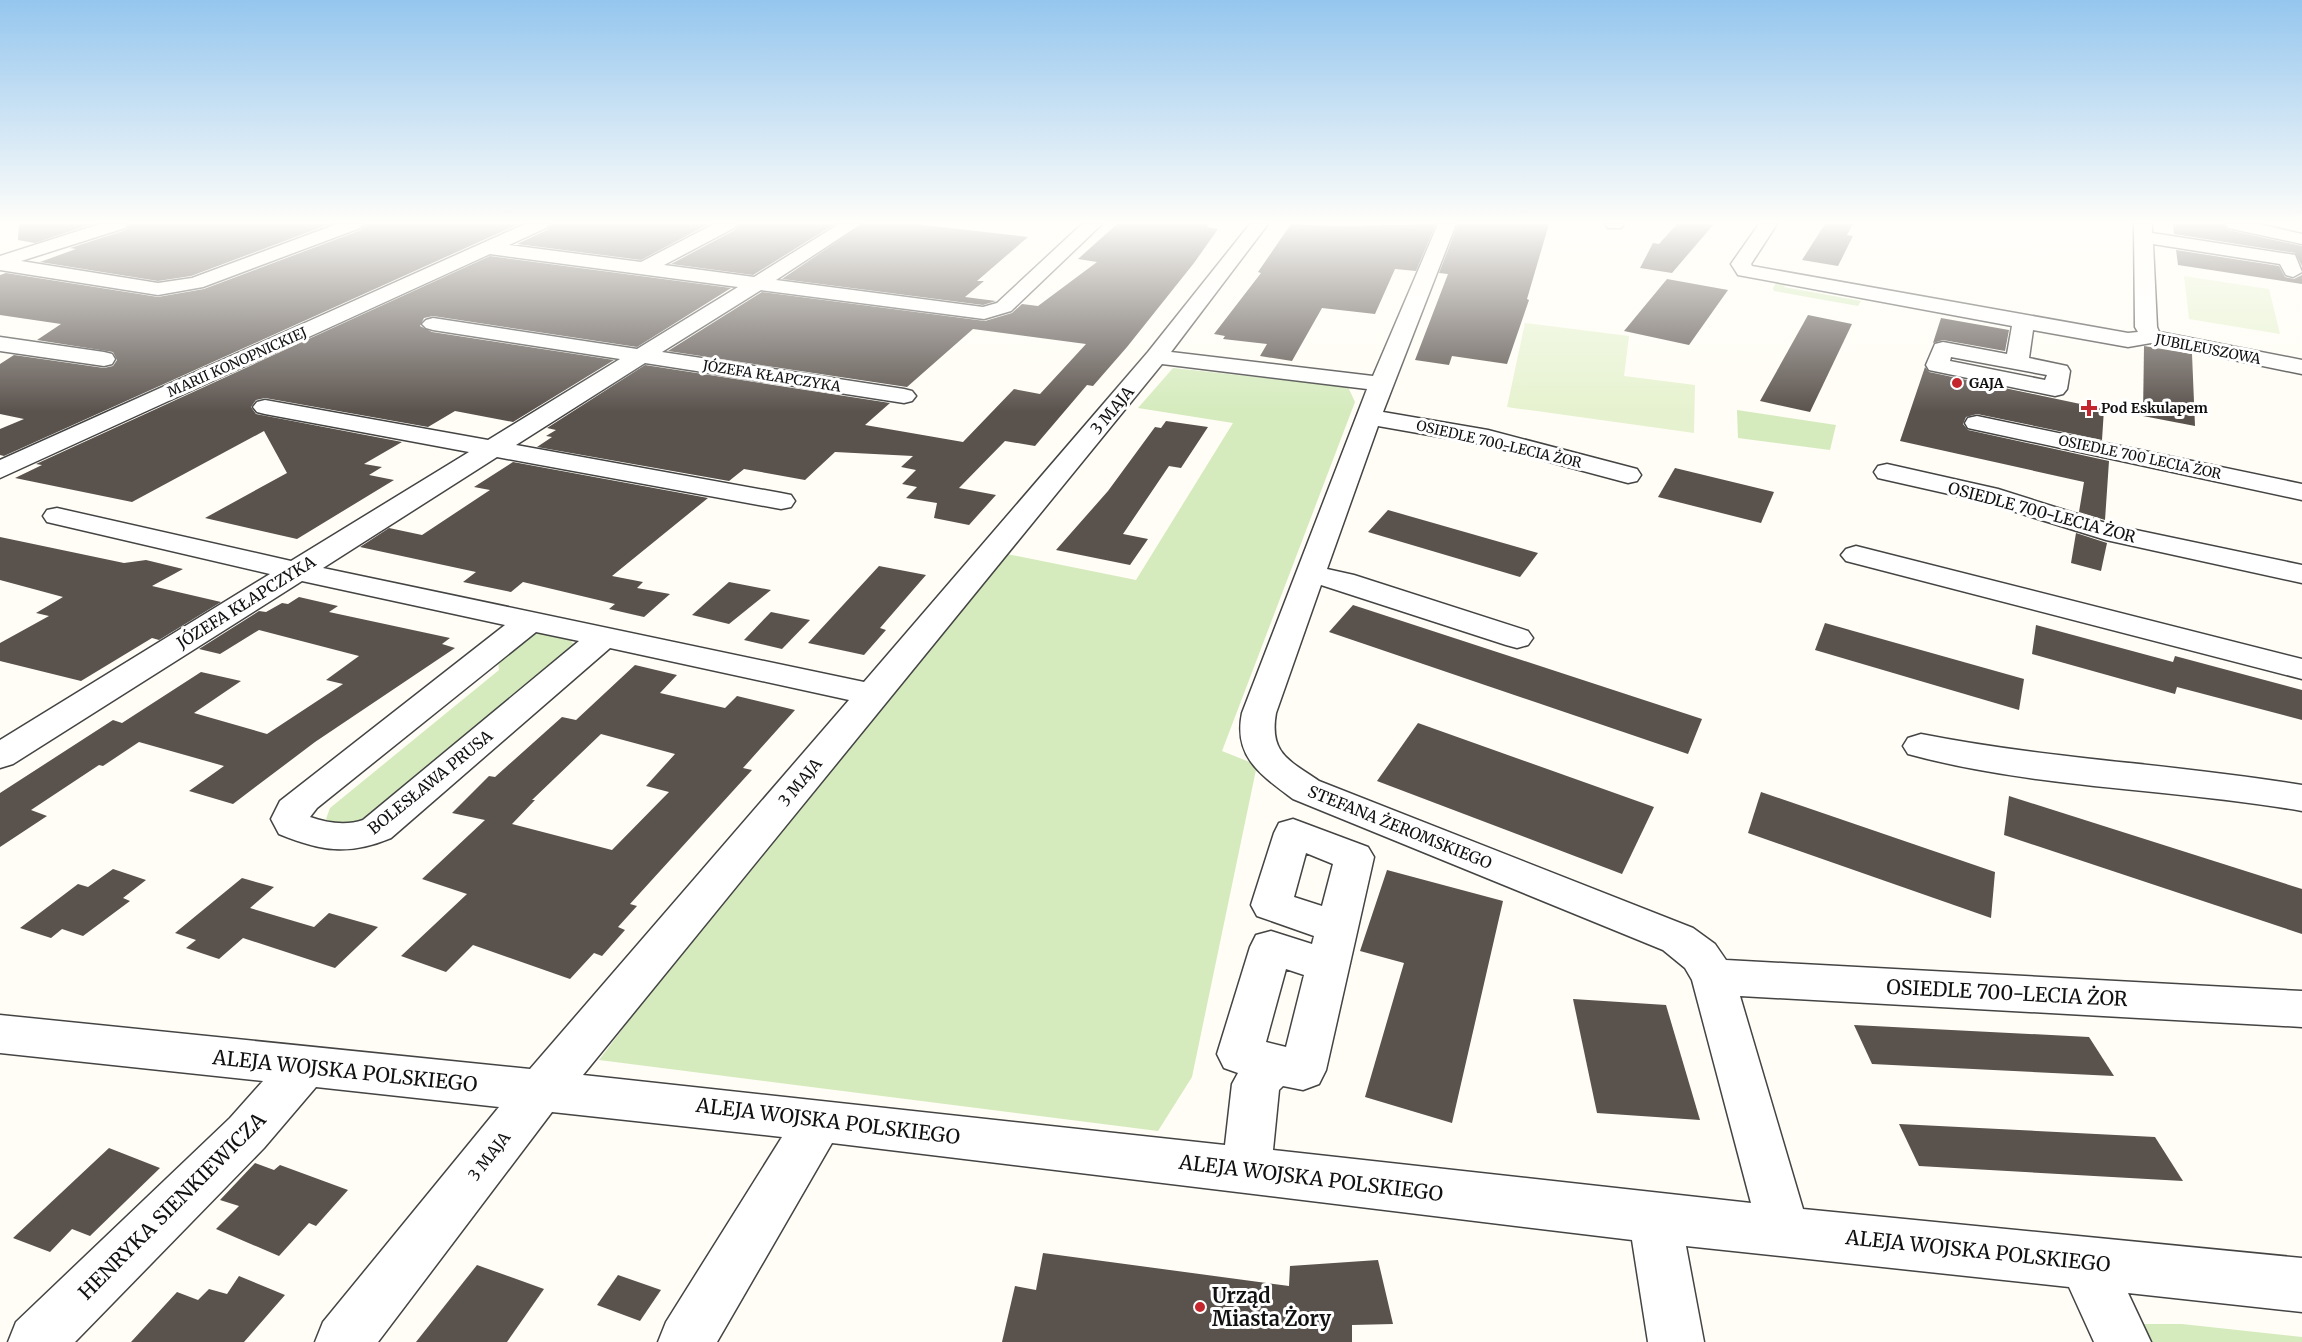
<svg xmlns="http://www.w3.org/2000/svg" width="2302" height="1342" font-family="Merriweather,serif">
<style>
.green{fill:#d5ebbd}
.pitch{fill:#e6f2cf}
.building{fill:#5a524d;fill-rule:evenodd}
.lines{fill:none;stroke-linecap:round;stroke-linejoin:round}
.minor-casing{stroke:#444;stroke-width:3}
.minor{fill:#fff;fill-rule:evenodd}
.poi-dot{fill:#c4262e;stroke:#fff;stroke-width:2}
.labels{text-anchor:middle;stroke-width:6;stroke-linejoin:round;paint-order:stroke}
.far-street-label{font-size:14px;fill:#111;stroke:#fff}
.far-poi-label{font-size:14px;font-weight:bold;fill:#111;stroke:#fff;text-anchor:start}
.street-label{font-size:16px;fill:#111;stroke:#fff}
.near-street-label{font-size:20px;fill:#111;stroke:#fff}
.near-poi-label{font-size:20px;font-weight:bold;fill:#111;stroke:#fff;text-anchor:start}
</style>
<rect width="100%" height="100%" fill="#fffdf5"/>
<g class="green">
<polygon points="1776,283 1786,283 1784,287 1861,301 1858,306 1774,291 1773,288"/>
<polygon points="1173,368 1348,387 1355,402 1222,751 1257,765 1192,1077 1158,1131 599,1060 814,776 919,649 929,650 1007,554 1136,580 1233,423 1138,408"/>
<polygon points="1737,410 1836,425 1830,450 1738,438"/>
<path d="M546,632c11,2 22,2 28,13l-210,180 -36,-1 -2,-5 4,-11 169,-138 -2,-16 34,-20z"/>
<polygon points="2134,1324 2182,1324 2302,1337 2302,1342 2142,1342"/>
</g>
<g class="pitch">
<polygon points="2184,276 2269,289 2280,334 2189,319"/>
<polygon points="1525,323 1629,336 1624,376 1695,385 1694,433 1507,407"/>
</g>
<g class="building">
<polygon points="19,224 92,224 35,243 18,240"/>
<polygon points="130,224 330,224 191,276 158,281 40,262 76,249 70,248 126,230"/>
<polygon points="365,224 519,224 4,456 0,455 0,429 24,419 0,414 0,364 14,355 104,368 113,366 117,360 113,352 37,340 61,324 0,315 0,275 6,273 158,297 204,289 361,230"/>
<polygon points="551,224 709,224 641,260 517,244 547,230"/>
<polygon points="739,224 835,224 753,275 671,264 735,230"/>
<polygon points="863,224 915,224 1028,237 977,281 984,281 965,297 996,301 983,305 782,279"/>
<polygon points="1117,224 1209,224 1207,227 1218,229 1194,263 1127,347 1093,386 1087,385 1035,446 1005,441 959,488 996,495 969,525 934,518 937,503 906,498 917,487 902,484 916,470 901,467 913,456 835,452 805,480 744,469 729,481 537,447 552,437 546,436 556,430 547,428 645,365 890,403 865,425 963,442 1014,389 1040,394 1086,344 973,329 907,387 668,351 762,292 985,321 1012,313 1022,304 1038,306 1097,262 1078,259"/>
<polygon points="1291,224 1335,226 1436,224 1416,271 1395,269 1375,314 1322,308 1292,361 1260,356 1267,344 1223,339 1225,336 1214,334 1261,273 1258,272"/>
<polygon points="1458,224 1549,224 1527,299 1529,300 1507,364 1452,356 1449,365 1415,360 1448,274 1439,273"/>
<polygon points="1677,224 1714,224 1672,273 1640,268 1653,243 1659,244"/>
<polygon points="1825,224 1853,224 1847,235 1853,236 1838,266 1802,260"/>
<polygon points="2173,224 2223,224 2228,230 2302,246 2302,266 2295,253 2174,234"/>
<polygon points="2176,250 2279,266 2285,277 2294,279 2302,275 2302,284 2178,265"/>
<polygon points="490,256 731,288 637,347 433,316 424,318 420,326 432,332 614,360 513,422 455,411 428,427 265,398 256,400 251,407 256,414 402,442 364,464 382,467 369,475 394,480 297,539 205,518 287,473 264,431 132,502 15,478 42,465 36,464"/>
<polygon points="1667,279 1728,290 1689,345 1624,331"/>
<polygon points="1808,315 1852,324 1810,412 1760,401"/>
<polygon points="1941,318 2009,330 2005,351 1943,340 1933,343"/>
<polygon points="2144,346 2192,354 2195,426 2143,416"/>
<polygon points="1925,367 1929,372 2104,409 2102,440 1977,414 1966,417 1963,424 1968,430 2109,461 2105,520 2079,512 2084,482 1900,441"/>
<polygon points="1166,421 1208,427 1181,468 1169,466 1123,534 1148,539 1130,565 1056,550 1108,491 1155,427 1161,428"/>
<polygon points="513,462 708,498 612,576 643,582 637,588 670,594 644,617 609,609 615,604 523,582 511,592 463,582 476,572 360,547 389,528 422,535 490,490 474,487"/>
<polygon points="1675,468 1774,492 1761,523 1658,497"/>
<polygon points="1388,510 1538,553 1520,577 1368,532"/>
<polygon points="2076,533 2107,543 2101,571 2071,563"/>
<polygon points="0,537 124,563 146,560 183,569 152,586 221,602 159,640 152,638 81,681 0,661 0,643 49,616 36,613 63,597 0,580"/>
<polygon points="879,566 926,575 880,628 886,630 864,655 808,643"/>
<polygon points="729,582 771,590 729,624 692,615"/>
<polygon points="299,597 338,606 329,612 450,638 442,644 455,648 315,742 233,804 189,791 224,766 139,742 103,766 99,765 31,810 47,816 0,847 0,793 113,720 122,723 201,672 241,681 194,713 267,734 343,684 326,680 359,656 259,630 220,654 199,649 259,611 266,612 282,603 288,604"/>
<polygon points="1353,605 1702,719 1688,754 1329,632"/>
<polygon points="771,612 810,620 782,649 744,640"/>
<polygon points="1825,623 2024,679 2019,710 1815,650"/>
<polygon points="2036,625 2173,662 2175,656 2302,690 2302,720 2177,687 2175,694 2032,654"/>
<path d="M635,665l42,10 -17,18 65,15 12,-12 58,14 -52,58 9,2 -122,134 7,2 -19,21 7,3 -23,26 -8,-3 -24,26 -97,-34 -27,27 -45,-16 66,-62 -45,-15 63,-59 -33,-7 37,-37 6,1 67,-60 14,3zM601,734l74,20 -29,32 23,6 -57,58 -100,-26 23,-24h-3z"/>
<polygon points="1418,723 1654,807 1622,874 1377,781"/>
<polygon points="1761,792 1995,872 1991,918 1748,833"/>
<polygon points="2009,796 2302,889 2302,934 2004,835"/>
<polygon points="113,869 146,880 123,898 130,901 83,936 62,929 51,938 20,928 78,884 88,887"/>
<polygon points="1387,870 1503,901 1452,1123 1365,1097 1404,963 1360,951"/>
<polygon points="242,878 274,887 250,908 314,927 329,913 378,927 335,968 243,938 219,959 186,948 196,940 175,933"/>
<polygon points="1573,999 1666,1005 1700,1120 1597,1113"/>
<polygon points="1854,1025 2089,1037 2114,1076 1872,1064"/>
<polygon points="1899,1124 2155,1137 2183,1181 1919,1166"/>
<polygon points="109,1148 160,1168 90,1236 72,1229 50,1252 13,1238"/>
<polygon points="255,1163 274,1170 280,1165 348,1190 316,1226 309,1223 279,1256 216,1229 239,1206 220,1200"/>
<polygon points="1043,1253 1289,1286 1290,1266 1378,1260 1393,1324 1352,1325 1352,1342 1002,1342 1015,1286 1036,1290"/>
<polygon points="477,1265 544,1289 507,1342 416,1342"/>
<polygon points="618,1275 661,1290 640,1321 597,1305"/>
<polygon points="239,1276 285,1295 244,1342 131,1342 177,1292 198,1300 209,1289 227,1294"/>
</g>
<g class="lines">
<g class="minor-casing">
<g id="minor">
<polygon points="100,224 128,224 125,228 21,261 158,283 192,278 337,224 363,224 360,228 203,287 158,295 0,270 0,256"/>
<path d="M525,224h24l-3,4 -37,17 132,17 73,-38h23l-3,4 -70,37 90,12 85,-53h22l-85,56 207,27 14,-4 85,-79h20l-91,87 -27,8 -223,-29 -99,62 242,37 8,2 4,5 -4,5 -8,2 -259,-40 -129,82 265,48 10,2 4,6 -4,6 -10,2 -284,-52 -174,111 541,114 284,-330 102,-128h18l-97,128 202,24 65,-152h18l-73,188 105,18 149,39 4,6 -4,6 -9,2 -142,-38 -108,-19 -51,143 27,6 174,56 5,7 -5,7 -11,3 -11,-3 -185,-60 -45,128c-7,41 13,47 43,68l374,147 22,16 11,16 576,31v36l-562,-31 63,213 499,49v54l-174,-19 23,49h-57l-25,-55 -383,-41 18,96h-56l-16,-102 -800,-97 -115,199h-59l8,-20 116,-185 -230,-25 -174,230h-63l8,-20 176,-215 -183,-20 -52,61 -189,194h-67l8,-20 214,-204 33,-37 -263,-28v-38l530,54 319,-369 -239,-52 -219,190c-43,18 -70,13 -112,-4l-8,-15 9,-18 225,-176 -203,-44 -289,183 -13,4v-28l270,-166 -223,-52 -4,-6 4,-6 10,-2 234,53 178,-109 -204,-38 -8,-2 -4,-5 4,-5 8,-2 223,40 132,-81 -187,-29 -7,-2 -4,-4 4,-4 7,-2 204,31 101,-62 -248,-33 -490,224v-18zM1162,364l205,25 -125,324c-9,44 19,62 51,86l370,151 22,18 7,12 59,223 -478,-53 6,-60 4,-4 20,4 16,-6 7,-14 48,-213 -6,-10 -75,-28 -14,4 -5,10 -23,72 6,11 57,20 -2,8 -41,-13 -15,4 -6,12 -33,107 7,14 14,5 -6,11 -7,61 -642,-70zM536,632l43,9 -216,179c-17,6 -36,3 -53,-3l7,-9zM1306,853l27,11 -11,42 -28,-9zM1286,969l18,6 -18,72 -20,-5z"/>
<polygon points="1605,224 1624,224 1621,228 1608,228"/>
<path d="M1759,224h18l-26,40 1,2 376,67 10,-1 -3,-5 -1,-103h18v9l143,22 7,17 -9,5 -7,-2 -6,-11 -127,-20 4,83 2,5 143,28v14l-151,-31 -23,4 -95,-17 -4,28 38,8 3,5 -3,18 -4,5 -8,2 -126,-26 -3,-5 9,-21 8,-2 64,12 5,-28 -274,-51 -7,-11zM1951,357l96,18 -2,5 -95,-19z"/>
<polygon points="2225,224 2259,224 2302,234 2302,244 2228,228"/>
<polygon points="0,337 104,352 112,354 115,359 112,364 104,366 0,351"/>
<polygon points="1977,416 2302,484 2302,500 1968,428 1965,423 1968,418"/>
<polygon points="1887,464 1998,489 2112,525 2302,565 2302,583 2106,540 1980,501 1878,478 1874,472 1878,466"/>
<polygon points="1856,546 2302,659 2302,679 1846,561 1841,555 1846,549"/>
<path d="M1921,734c126,25 254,30 381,51v26c-130,-23 -266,-22 -394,-57l-5,-8 5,-8z"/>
</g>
</g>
<use href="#minor" class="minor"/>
</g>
<linearGradient id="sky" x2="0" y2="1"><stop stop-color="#95c6ee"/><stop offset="0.54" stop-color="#fffefa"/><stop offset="1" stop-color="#fffefa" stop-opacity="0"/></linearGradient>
<rect width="2302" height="412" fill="url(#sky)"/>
<g class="poi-dot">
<circle cx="1957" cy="383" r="6"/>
<path d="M2086 399h6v6h6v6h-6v6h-6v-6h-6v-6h6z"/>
<circle cx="1200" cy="1307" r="6"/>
</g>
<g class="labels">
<g class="far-street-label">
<text transform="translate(2208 349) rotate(11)" y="5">JUBILEUSZOWA</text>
<text transform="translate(237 362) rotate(-24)" y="5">MARII KONOPNICKIEJ</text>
<text transform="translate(772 376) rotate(9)" y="5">JÓZEFA KŁAPCZYKA</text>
<text transform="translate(1499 444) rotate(13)" y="5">OSIEDLE 700-LECIA ŻOR</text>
<text transform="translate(2140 457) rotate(12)" y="5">OSIEDLE 700 LECIA ŻOR</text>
</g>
<g class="far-poi-label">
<text x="1969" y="388">GAJA</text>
<text x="2101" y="413">Pod Eskulapem</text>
</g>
<g class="street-label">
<text transform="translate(1112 410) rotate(-50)" y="6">3 MAJA</text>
<text transform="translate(2042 512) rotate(15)" y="6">OSIEDLE 700-LECIA ŻOR</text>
<text transform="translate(246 602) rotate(-32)" y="6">JÓZEFA KŁAPCZYKA</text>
<text transform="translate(430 782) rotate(-39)" y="6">BOLESŁAWA PRUSA</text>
<text transform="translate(800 782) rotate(-50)" y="6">3 MAJA</text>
<text transform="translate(1400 827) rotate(22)" y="6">STEFANA ŻEROMSKIEGO</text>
<text transform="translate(489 1156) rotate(-52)" y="6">3 MAJA</text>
</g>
<g class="near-street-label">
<text transform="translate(2007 993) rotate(3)" y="7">OSIEDLE 700-LECIA ŻOR</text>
<text transform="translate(345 1071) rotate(6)" y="7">ALEJA WOJSKA POLSKIEGO</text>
<text transform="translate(828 1121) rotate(7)" y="7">ALEJA WOJSKA POLSKIEGO</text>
<text transform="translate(1311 1178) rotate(7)" y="7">ALEJA WOJSKA POLSKIEGO</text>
<text transform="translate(172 1206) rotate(-45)" y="7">HENRYKA SIENKIEWICZA</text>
<text transform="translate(1978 1251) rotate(6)" y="7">ALEJA WOJSKA POLSKIEGO</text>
</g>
<g class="near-poi-label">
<text x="1212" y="1303">Urząd<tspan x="1212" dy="23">Miasta Żory</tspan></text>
</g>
</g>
</svg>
